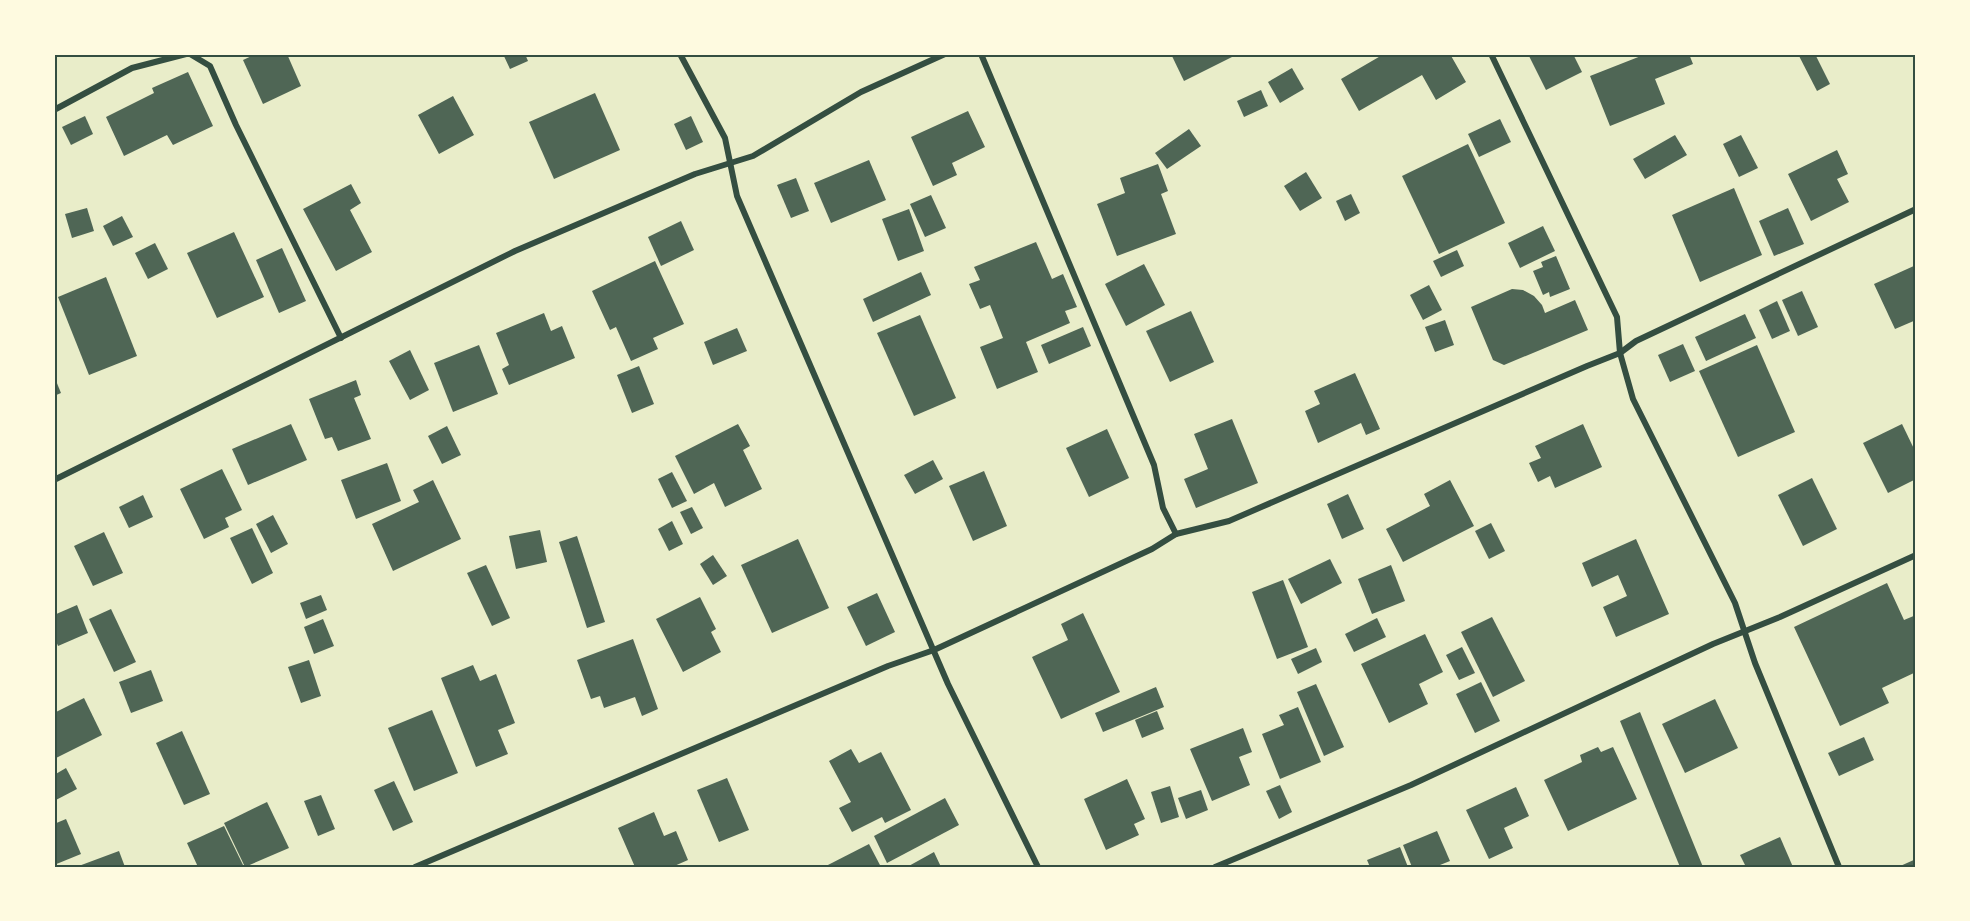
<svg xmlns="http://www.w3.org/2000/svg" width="1970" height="921" font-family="'Open Sans',sans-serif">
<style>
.building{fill:#4f6655}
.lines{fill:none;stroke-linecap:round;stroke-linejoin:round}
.minor{stroke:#344e41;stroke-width:6}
.neatline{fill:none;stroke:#344e41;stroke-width:2}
</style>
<rect width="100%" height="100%" fill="#e9edc9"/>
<g class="building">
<polygon points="256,54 287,54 301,86 263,104 243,60"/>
<polygon points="503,54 525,54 528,61 510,69"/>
<polygon points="1171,54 1238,54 1184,81"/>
<polygon points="1384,54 1450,54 1466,82 1436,100 1422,75 1359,111 1341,79"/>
<polygon points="1528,54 1578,54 1574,56 1582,72 1546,90"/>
<polygon points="1646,54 1689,54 1693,64 1655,79 1665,104 1610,126 1590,76"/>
<polygon points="1798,54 1815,54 1830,84 1817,91"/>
<polygon points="1292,68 1304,89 1280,103 1268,82"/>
<polygon points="188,72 213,126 173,145 167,135 124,156 106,117 154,93 152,88"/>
<polygon points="1261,90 1268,106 1244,117 1237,101"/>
<polygon points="595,93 620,150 554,179 529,122"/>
<polygon points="453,96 474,135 439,154 418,115"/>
<polygon points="968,111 985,147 952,163 957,175 933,186 911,137"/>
<polygon points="85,116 93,134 71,145 62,127"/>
<polygon points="691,116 703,142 686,150 674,124"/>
<polygon points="1500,119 1511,142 1479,157 1468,134"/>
<polygon points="1189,129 1201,146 1167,169 1155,153"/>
<polygon points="1675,135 1687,155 1645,179 1633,159"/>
<polygon points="1741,135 1758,168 1739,177 1723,144"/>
<polygon points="1468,144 1505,223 1439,254 1402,176"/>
<polygon points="1837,150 1848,174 1837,179 1849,202 1811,221 1788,174"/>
<polygon points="869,160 886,200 831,223 814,183"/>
<polygon points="1158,164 1168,191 1161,194 1176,234 1117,256 1097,204 1125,193 1120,178"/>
<polygon points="1306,172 1322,198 1300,211 1284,186"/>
<polygon points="796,178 809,211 791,218 777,185"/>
<polygon points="351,184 361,203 350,210 372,252 336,271 303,209"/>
<polygon points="1734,188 1762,255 1700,282 1672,215"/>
<polygon points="1351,194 1360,213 1345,221 1336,201"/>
<polygon points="931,195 946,228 925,237 910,204"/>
<polygon points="87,208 94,231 72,238 65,214"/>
<polygon points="1788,208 1804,244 1774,256 1759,221"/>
<polygon points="909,209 924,251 898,261 882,219"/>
<polygon points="122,216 133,237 113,246 103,226"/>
<polygon points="681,221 694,250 661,266 648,237"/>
<polygon points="1543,226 1555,251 1520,268 1508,243"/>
<polygon points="234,232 264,297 217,318 187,253"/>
<polygon points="1036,242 1052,279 1063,274 1077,307 1065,311 1070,323 1026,342 1038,372 997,389 980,347 1003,338 990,305 980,309 969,284 980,280 974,267"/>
<polygon points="155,243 168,269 148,279 135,253"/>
<polygon points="282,248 306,301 279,313 256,260"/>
<polygon points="1457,250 1464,266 1441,277 1433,261"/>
<polygon points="1556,256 1570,289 1550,297 1549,292 1543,295 1533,271 1543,267 1541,262"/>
<polygon points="655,261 684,324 653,338 658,349 631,361 616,327 610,330 592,291"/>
<polygon points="1144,264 1165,305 1126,326 1105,284"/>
<polygon points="1916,265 1916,320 1895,329 1874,284"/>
<polygon points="921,272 931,295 873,322 863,299"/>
<polygon points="106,277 137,356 89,375 58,297"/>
<polygon points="1429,285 1442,310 1423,320 1410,295"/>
<polygon points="1512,289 1523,290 1534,296 1542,305 1545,313 1575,300 1588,330 1504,365 1493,360 1471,307"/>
<polygon points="1802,291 1818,327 1798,336 1782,300"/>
<polygon points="1777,301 1790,331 1772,339 1759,310"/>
<polygon points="1191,311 1214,362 1170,382 1146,331"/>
<polygon points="544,313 551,331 562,326 575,358 509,385 502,369 509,365 496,333"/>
<polygon points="1745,314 1756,338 1706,361 1695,337"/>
<polygon points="920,315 956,398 914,416 877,333"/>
<polygon points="1445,320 1454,345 1435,352 1425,327"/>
<polygon points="1083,327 1091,346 1049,364 1041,345"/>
<polygon points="737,328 747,351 713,365 704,342"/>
<polygon points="1683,344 1695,371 1670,382 1658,355"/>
<polygon points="479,345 498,394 453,412 434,363"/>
<polygon points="1757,345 1795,432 1738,457 1699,371"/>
<polygon points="410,350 429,390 410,400 389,361"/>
<polygon points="639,366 654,404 632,413 617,375"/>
<polygon points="1355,373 1380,429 1366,435 1361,423 1318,443 1305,411 1320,404 1314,391"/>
<polygon points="54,376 61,393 54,396"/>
<polygon points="356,380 361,395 354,398 371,439 338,451 332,437 325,439 309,399"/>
<polygon points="1232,419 1258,483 1196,508 1184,479 1208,469 1194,434"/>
<polygon points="291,424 307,460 248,485 232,449"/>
<polygon points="738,424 750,446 743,450 762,489 725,507 714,483 694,494 675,456"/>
<polygon points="1583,424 1602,467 1555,488 1550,476 1538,482 1529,463 1541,458 1535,446"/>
<polygon points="1902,424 1916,453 1916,479 1888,493 1863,443"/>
<polygon points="447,426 461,455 442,464 428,436"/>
<polygon points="1107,429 1129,478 1089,497 1066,448"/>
<polygon points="933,460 943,479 915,494 904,475"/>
<polygon points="387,463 401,501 356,519 341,480"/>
<polygon points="222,469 242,510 225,518 229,527 204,539 180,489"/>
<polygon points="984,471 1007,526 973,541 949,486"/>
<polygon points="672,472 687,501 672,508 658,479"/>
<polygon points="1812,478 1837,529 1803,546 1778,495"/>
<polygon points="433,480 461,539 393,571 372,524 419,502 413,490"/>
<polygon points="1450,480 1474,526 1403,562 1386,529 1430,506 1424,494"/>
<polygon points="1348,494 1364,529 1342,539 1327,504"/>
<polygon points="143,495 153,517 129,528 119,507"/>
<polygon points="692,507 703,528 691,534 680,512"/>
<polygon points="273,515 288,544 271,553 256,524"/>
<polygon points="672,521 683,544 669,551 658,529"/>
<polygon points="1491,523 1505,551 1489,559 1475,531"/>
<polygon points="252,528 273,573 252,584 230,538"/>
<polygon points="540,530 547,562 516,569 509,536"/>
<polygon points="104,532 123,573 93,586 74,546"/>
<polygon points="577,536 605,622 587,628 559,542"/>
<polygon points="798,539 829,608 772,633 741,565"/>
<polygon points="1636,539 1669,614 1616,637 1603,607 1627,596 1618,575 1592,587 1582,563"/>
<polygon points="713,555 727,576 713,585 700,564"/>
<polygon points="1330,559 1342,583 1301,604 1288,579"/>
<polygon points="486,565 510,618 492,626 467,573"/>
<polygon points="1391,565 1405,601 1372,614 1358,579"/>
<polygon points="1283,580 1308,647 1277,659 1252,592"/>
<polygon points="1887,583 1904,620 1916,615 1916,672 1882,688 1889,703 1840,726 1794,627"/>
<polygon points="877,593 895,632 866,646 847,607"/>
<polygon points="321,595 327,610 306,619 300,603"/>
<polygon points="700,597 716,629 711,632 721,652 683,672 656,619"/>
<polygon points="77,605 88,633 58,646 54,636 54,615"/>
<polygon points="111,609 136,662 114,672 89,619"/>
<polygon points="1083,613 1120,692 1061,719 1032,657 1068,640 1061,624"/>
<polygon points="1492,617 1525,681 1493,697 1461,632"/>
<polygon points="1377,618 1386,637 1354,652 1345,634"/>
<polygon points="323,619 334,646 314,654 304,627"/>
<polygon points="1425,634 1443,672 1419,684 1428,704 1389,723 1361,664"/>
<polygon points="633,639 658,709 642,716 635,697 604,708 600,696 591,699 577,660"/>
<polygon points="1462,647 1475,673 1459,680 1446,655"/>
<polygon points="1316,648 1322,662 1298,674 1291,659"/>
<polygon points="309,660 321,696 301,703 288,667"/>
<polygon points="473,665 480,681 496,674 515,723 498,730 508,754 476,767 441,678"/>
<polygon points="151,670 163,701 131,713 119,682"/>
<polygon points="1481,682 1500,721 1475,733 1456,694"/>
<polygon points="1316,684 1344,747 1324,756 1297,692"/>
<polygon points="1156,687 1164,707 1103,732 1095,713"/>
<polygon points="84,698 102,735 54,759 54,713"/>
<polygon points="1715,699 1738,748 1685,773 1662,724"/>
<polygon points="1298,707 1321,762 1280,779 1262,734 1284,725 1279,715"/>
<polygon points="432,710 458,773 414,791 388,728"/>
<polygon points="1157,711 1164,729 1142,738 1135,720"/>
<polygon points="1640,712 1703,867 1680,867 1620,721"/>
<polygon points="1243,728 1252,752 1239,757 1250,785 1212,801 1190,749"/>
<polygon points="182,731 210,794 184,805 156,743"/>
<polygon points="1864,737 1874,760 1839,776 1828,753"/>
<polygon points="1598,747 1601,752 1613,747 1637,799 1568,831 1544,780 1582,762 1580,755"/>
<polygon points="851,749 859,763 881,752 911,810 885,823 882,817 852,832 839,808 851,802 829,761"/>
<polygon points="66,768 77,789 54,801 54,775"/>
<polygon points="727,778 749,830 719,842 697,790"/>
<polygon points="1127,779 1145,819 1134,824 1139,835 1106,850 1084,799"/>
<polygon points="394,781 413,822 393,831 374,790"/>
<polygon points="1280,785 1292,812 1279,819 1266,791"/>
<polygon points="1170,786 1179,817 1161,823 1151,792"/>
<polygon points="1516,787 1529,816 1504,828 1513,848 1489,859 1466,810"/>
<polygon points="1201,790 1208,810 1186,819 1178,798"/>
<polygon points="321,795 335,829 318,836 304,801"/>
<polygon points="945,798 959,825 887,863 874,836"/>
<polygon points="267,802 289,848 245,867 224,823"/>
<polygon points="654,812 664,836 676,831 688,860 672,867 635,867 618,828"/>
<polygon points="66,819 81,854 54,865 54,824"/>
<polygon points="224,826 244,867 198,867 187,843"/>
<polygon points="1437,831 1450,861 1435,867 1412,867 1403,845"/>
<polygon points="1780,837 1793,867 1746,867 1740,855"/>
<polygon points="869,844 881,867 824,867"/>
<polygon points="1400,847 1408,867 1370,867 1367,860"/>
<polygon points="119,851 125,867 76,867"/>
<polygon points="934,852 941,867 907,867"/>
<polygon points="1916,859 1916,867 1898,867"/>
</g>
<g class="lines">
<g class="minor">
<polyline points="190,54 210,66 236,125 341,338"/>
<polyline points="680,54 725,138 737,196 948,684 1038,867"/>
<polyline points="981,54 1154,465 1163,508 1176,534"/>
<polyline points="1491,54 1617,317 1620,353 1633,399 1735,603 1755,663 1839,867"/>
<polyline points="54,110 132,68 186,54"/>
<polyline points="54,480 515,251 695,174 753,156 861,92 945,54"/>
<polyline points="415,867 888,666 934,650 1152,549 1176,534 1229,521 1587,366 1620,353 1636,341 1916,209"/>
<polyline points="1215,867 1411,785 1713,644 1780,617 1916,555"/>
</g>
</g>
<rect width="1970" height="921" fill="none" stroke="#fefae0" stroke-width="111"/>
<rect x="56" y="56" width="1858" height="810" class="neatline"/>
</svg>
